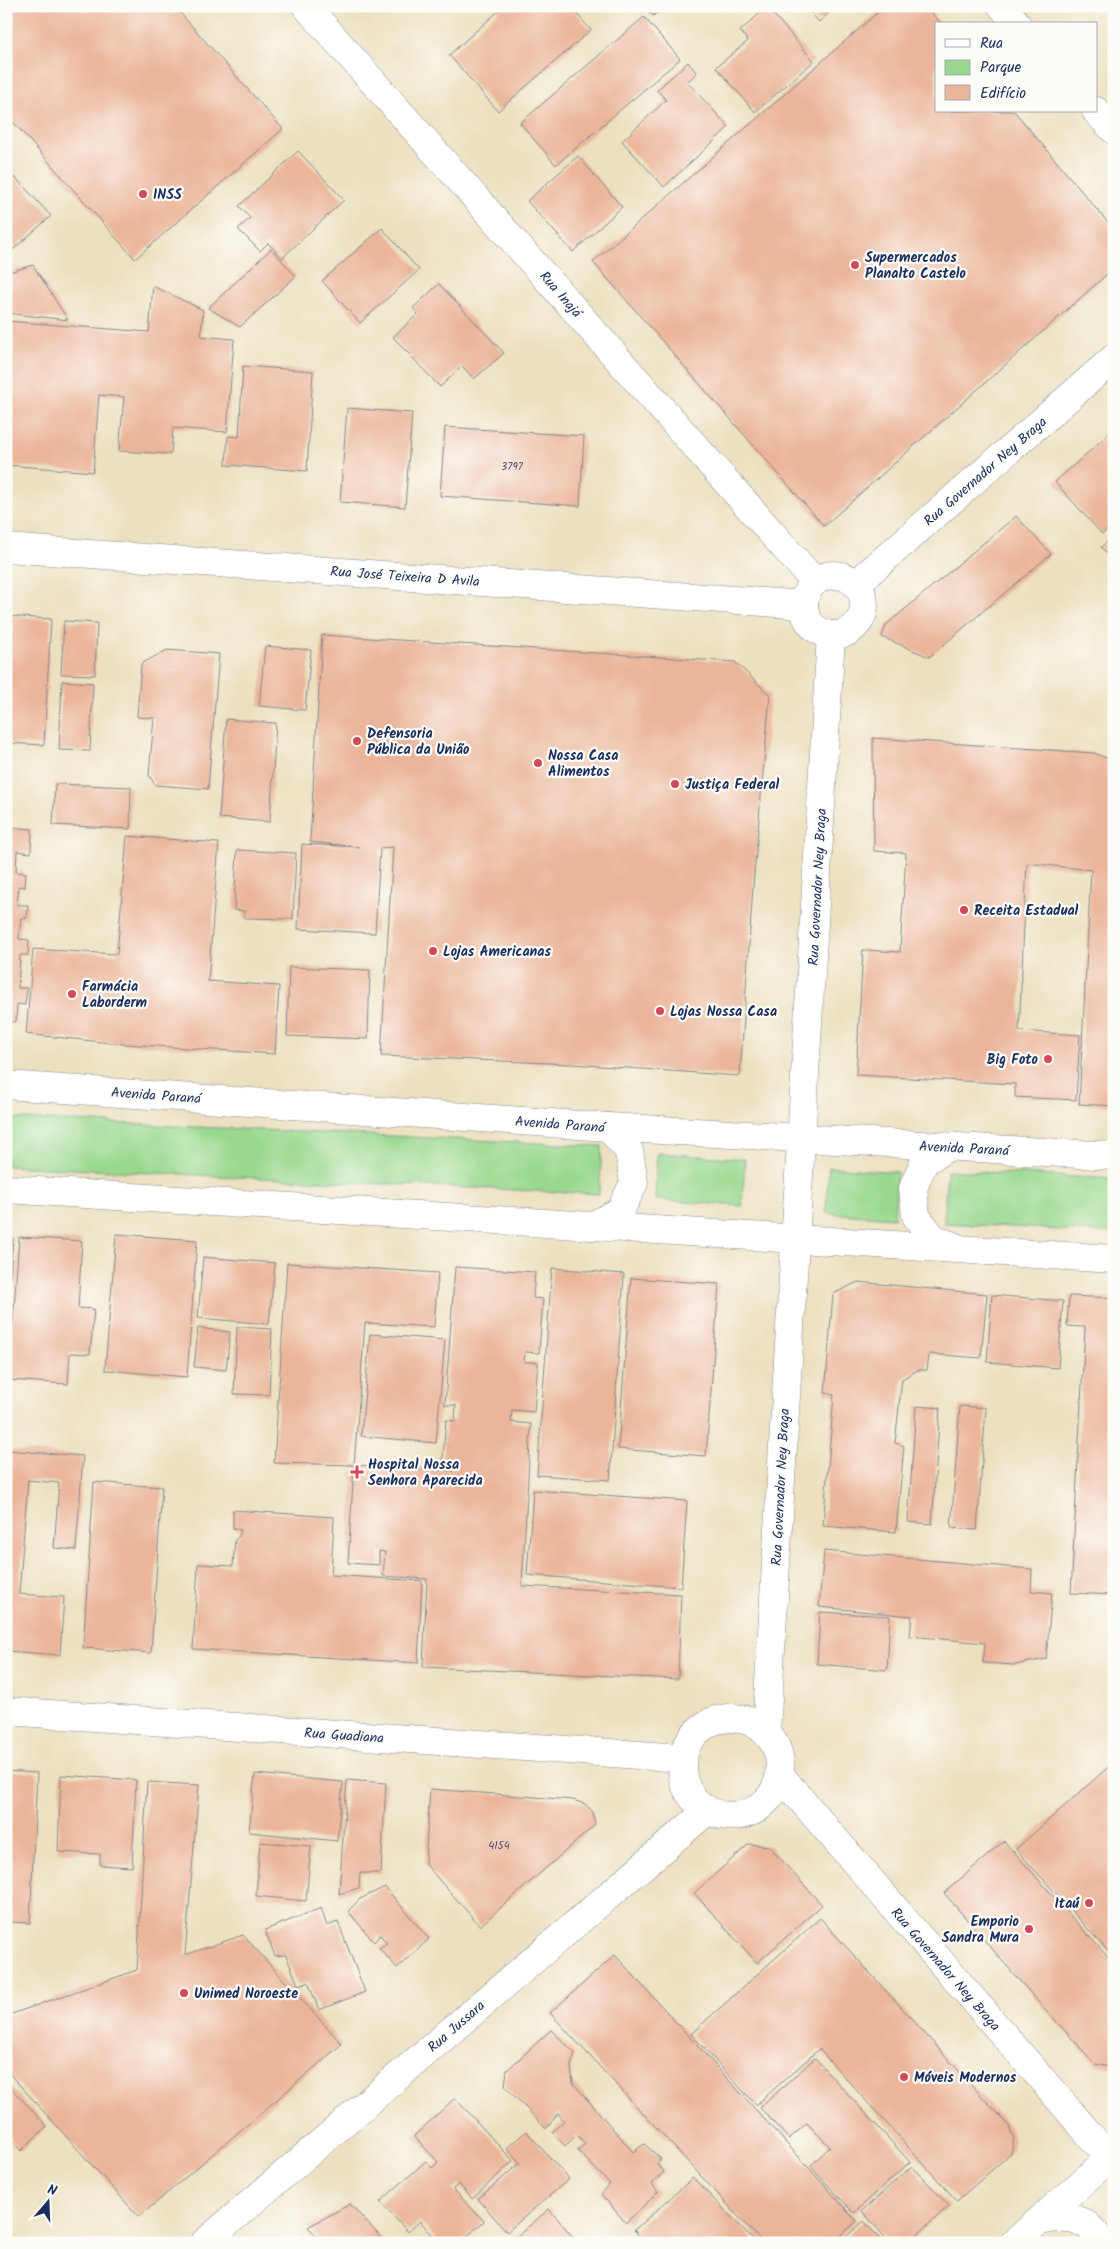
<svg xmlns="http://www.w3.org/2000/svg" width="1120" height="2249" font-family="Kalam,sans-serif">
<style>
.green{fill:#99d88e;stroke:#5a8476}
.building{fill:#ebb59a}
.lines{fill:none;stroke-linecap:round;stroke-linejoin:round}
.minor-casing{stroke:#84888e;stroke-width:29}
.major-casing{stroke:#84888e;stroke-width:29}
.minor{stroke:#fff;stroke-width:28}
.major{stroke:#fff;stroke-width:28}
.poi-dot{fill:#d1495b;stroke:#fdfcf7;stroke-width:2}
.labels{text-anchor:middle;stroke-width:4.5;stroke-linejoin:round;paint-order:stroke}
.number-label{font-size:11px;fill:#4f506d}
.poi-label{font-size:14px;font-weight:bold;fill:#1b2f5e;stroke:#fdfcf7;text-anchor:start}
.street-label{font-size:14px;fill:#1b2f5e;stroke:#fdfcf7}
</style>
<rect width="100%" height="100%" fill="#fdfcf7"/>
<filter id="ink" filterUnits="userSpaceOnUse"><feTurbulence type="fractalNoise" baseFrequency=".02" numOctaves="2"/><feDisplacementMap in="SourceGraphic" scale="10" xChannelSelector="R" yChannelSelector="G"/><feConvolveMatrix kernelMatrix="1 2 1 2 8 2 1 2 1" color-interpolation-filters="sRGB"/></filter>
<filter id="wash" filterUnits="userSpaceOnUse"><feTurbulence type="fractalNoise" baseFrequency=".0096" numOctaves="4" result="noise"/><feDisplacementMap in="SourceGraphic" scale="20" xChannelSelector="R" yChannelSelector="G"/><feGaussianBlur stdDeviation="1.12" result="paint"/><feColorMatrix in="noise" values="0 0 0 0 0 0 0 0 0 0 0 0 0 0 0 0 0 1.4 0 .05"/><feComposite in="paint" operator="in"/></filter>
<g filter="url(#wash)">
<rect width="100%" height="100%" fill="#ece0bf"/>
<g class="green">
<polygon points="6,1118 602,1146 599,1194 6,1166"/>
<polygon points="657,1153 745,1159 742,1206 655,1200"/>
<polygon points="829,1167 897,1172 894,1218 826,1213"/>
<polygon points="947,1170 1114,1179 1114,1233 944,1223"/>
</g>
<g id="blocks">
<g class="building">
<polygon points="6,6 174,6 283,129 135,259 6,114"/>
<polygon points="504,6 570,6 591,30 498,111 449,55"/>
<polygon points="644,6 664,6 653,16"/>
<polygon points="805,6 836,6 819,22"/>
<polygon points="885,6 926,6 941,24 936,24 936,111 1014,111 1114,230 1114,268 824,526 593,262"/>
<polygon points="767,7 814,61 755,112 716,67 748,41 740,31"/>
<polygon points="644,17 680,59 556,165 520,123"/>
<polygon points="688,62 697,73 687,82 729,127 664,187 622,141 666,100 657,90"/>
<polygon points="298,151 344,200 282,258 268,243 260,251 238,229 250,218 239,206"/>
<polygon points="578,156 622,207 573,252 527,201"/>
<polygon points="15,177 51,216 6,256 6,185"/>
<polygon points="382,228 419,270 360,323 322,281"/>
<polygon points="271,249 296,276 240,327 208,308"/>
<polygon points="33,265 68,320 6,313 6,273"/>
<polygon points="439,284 504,353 474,379 462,366 440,387 393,337 418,314 413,308"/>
<polygon points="153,286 203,310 201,336 234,339 227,432 173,428 171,454 119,451 124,397 99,395 93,472 6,465 6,321 149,332"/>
<polygon points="243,366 313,371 307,471 226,465 228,436 239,437"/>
<polygon points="347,408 412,413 405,507 340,502"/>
<polygon points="445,427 584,436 580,506 440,496"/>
<polygon points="1114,429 1114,524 1102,534 1055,482"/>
<polygon points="1016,516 1051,554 929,657 882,637 886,625"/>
<polygon points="1114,536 1114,563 1101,547"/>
<polygon points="6,616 51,619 44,745 6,743"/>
<polygon points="64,621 97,623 95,675 61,674"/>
<polygon points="322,635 735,662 770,695 753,886 740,1076 572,1064 381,1056 393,847 380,848 375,933 298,929 302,844 359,847 310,842"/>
<polygon points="265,646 311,650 305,710 259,706"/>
<polygon points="167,650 219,654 208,789 155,785 149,775 154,718 137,717 141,664"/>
<polygon points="62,681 93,683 90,751 59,750"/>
<polygon points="226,719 276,723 270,822 219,818"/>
<polygon points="873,738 1094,753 1114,761 1114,1106 1079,1104 1091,870 1027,863 1019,1031 1080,1035 1076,1100 1015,1097 1015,1084 856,1075 863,950 900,952 906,853 874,851"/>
<polygon points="55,784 131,787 130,829 53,825"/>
<polygon points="6,827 32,829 31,853 17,851 16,872 26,873 25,887 19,886 17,905 28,905 27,918 21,918 19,939 29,940 28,955 20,955 18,988 27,988 25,1005 17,1004 16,1022 6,1021"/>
<polygon points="127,836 219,843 208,981 279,986 275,1054 111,1043 26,1034 33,949 117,954"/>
<polygon points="237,850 296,853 293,919 244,918 244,911 234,910"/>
<polygon points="289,967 370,970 368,1039 287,1036"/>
<polygon points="116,1234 197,1240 187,1377 105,1370"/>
<polygon points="6,1237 13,1238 8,1305 6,1305"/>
<polygon points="19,1237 82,1241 78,1308 94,1309 90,1354 70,1353 68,1384 9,1380"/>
<polygon points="203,1257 275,1263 269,1324 198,1318"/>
<polygon points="287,1263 438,1273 434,1327 365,1323 354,1465 274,1463"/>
<polygon points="455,1267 535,1272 533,1298 543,1299 539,1353 525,1352 524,1362 538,1362 534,1412 512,1410 511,1422 531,1424 522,1586 681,1594 678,1679 423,1667 427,1579 383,1576 385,1552 379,1551 379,1565 348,1563 354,1465 453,1471 442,1469 446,1420 455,1421 456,1405 445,1405"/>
<polygon points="552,1268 624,1274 610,1480 537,1475"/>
<polygon points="631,1278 719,1284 706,1456 618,1449"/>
<polygon points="858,1282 987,1294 981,1358 929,1354 927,1370 918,1370 902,1379 895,1443 904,1446 896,1532 823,1526 834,1395 825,1393 833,1294"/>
<polygon points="992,1295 1063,1301 1058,1368 987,1362"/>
<polygon points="1069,1296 1114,1298 1114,1595 1071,1593 1085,1327 1067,1326"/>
<polygon points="237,1327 272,1329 269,1395 234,1394"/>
<polygon points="198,1328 230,1332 226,1370 194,1367"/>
<polygon points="370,1334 445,1340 436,1443 361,1436"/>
<polygon points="916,1406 940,1408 932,1524 908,1522"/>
<polygon points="960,1406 986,1408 977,1530 951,1528"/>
<polygon points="6,1450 83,1456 76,1550 54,1548 59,1483 28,1480 19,1594 64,1597 60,1655 6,1651"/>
<polygon points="94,1482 162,1487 151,1653 83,1648"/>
<polygon points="533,1490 687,1501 681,1587 527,1575"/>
<polygon points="233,1510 334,1517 331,1575 422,1581 418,1663 193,1649 198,1564 233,1566 235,1540 239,1536 241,1530 233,1528"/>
<polygon points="824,1551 1032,1569 1031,1591 1052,1593 1046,1659 1015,1665 983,1663 985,1643 910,1636 912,1616 819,1607"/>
<polygon points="820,1612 890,1616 887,1670 817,1664"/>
<polygon points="1114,1762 1114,1958 1016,1849"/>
<polygon points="6,1771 37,1773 30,1923 6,1922"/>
<polygon points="255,1774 343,1782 337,1841 249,1832"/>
<polygon points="61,1775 136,1780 132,1867 100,1865 100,1854 58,1852"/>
<polygon points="347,1780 386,1783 381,1873 360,1873 359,1888 339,1894"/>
<polygon points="147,1782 199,1785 185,1955 243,1935 342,2044 139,2217 6,2070 6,2016 137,1970"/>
<polygon points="430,1789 573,1800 585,1804 593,1812 595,1825 480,1926 425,1864"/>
<polygon points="1004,1841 1114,1964 1114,2068 1095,2064 1025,1987 944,1893"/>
<polygon points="260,1842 311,1846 306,1901 256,1896"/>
<polygon points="749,1844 769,1846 822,1905 757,1963 694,1893"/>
<polygon points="385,1887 429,1939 397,1968 379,1948 387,1943 380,1935 374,1942 348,1911 360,1899"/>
<polygon points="321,1908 327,1926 338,1922 365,1992 319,2010 308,1982 298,1985 286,1955 275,1956 265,1930"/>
<polygon points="820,1918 1009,2126 1014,2139 1011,2153 957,2201 819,2049 756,2105 691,2034"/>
<polygon points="615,1955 857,2221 833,2243 763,2243 550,2013"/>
<polygon points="551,2030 575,2053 571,2066 573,2083 633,2152 644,2144 661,2159 657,2164 664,2172 652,2184 658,2192 626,2223 601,2194 610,2184 578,2151 585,2144 577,2135 565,2146 552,2132 564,2121 558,2113 546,2129 505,2086 507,2070"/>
<polygon points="815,2058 910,2162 854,2213 810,2166 830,2147 807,2123 789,2139 760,2108"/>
<polygon points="6,2083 47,2126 21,2151 6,2134"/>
<polygon points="455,2098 513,2161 472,2199 459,2184 453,2189 484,2221 460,2243 430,2243 435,2238 420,2221 408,2232 380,2202 426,2161 432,2168 438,2162 414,2136"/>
<polygon points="526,2131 569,2179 507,2232 478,2199 520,2163 507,2148"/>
<polygon points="912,2166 949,2206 908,2243 890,2243 862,2211"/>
<polygon points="693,2178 757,2243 646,2243 634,2230"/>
<polygon points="350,2204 386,2243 312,2243 318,2237 308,2227"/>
<polygon points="549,2209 578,2243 520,2243 515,2238"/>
<polygon points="864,2221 883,2243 839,2243"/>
</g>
</g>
</g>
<g filter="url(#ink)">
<use href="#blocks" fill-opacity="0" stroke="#84888e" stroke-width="1"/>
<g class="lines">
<g class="minor-casing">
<g id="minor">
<polyline points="306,6 815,582"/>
<polyline points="6,548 804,605"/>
<circle cx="834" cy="605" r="30"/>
<polyline points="856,584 1114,358"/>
<polyline points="6,1085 608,1127 1114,1156"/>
<polyline points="948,1147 924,1162 913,1188 916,1216 933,1238 955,1247"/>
<polyline points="6,1189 1114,1259"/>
<polyline points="592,1226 620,1211 634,1183 629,1151 608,1127"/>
<polyline points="6,1711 682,1758"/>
<circle cx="731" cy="1767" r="49"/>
<polyline points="766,1733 831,635"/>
<polyline points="779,1774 1114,2163"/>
<polyline points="204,2243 708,1810"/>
</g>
</g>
<g class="major-casing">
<g id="major">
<polyline points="1002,6 1017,24"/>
<polyline points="1096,111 1114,130"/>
<path d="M1037,2222c28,-8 49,-7 65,21"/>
<polyline points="1014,2243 1114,2154"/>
</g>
</g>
<use href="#minor" class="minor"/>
<use href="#major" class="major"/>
</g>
</g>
<g class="poi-dot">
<circle cx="143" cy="194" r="5"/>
<circle cx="855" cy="265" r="5"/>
<circle cx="357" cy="741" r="5"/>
<circle cx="538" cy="763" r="5"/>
<circle cx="675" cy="784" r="5"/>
<circle cx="964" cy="910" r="5"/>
<circle cx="433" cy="951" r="5"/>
<circle cx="72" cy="994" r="5"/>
<circle cx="660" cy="1011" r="5"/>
<circle cx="1048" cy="1059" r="5"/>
<path d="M354.5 1464.5h5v5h5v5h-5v5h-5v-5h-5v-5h5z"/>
<circle cx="1089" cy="1903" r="5"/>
<circle cx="1029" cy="1929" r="5"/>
<circle cx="184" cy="1993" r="5"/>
<circle cx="904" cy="2077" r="5"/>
</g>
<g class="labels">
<g class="number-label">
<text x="512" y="470">3797</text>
<text x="499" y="1849">4154</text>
</g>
<g class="poi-label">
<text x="153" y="199">INSS</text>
<text x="865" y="262">Supermercados<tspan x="865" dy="16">Planalto Castelo</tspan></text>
<text x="367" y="738">Defensoria<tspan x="367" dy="16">Pública da União</tspan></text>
<text x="548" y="760">Nossa Casa<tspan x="548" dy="16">Alimentos</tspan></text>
<text x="685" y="789">Justiça Federal</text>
<text x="974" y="915">Receita Estadual</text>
<text x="443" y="956">Lojas Americanas</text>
<text x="82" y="991">Farmácia<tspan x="82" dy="16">Laborderm</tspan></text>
<text x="670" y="1016">Lojas Nossa Casa</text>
<text x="1038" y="1064" text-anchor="end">Big Foto</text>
<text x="368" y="1469">Hospital Nossa<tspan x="368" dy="16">Senhora Aparecida</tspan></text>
<text x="1079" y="1908" text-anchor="end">Itaú</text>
<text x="1019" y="1926" text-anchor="end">Emporio<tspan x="1019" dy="16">Sandra Mura</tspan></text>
<text x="194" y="1998">Unimed Noroeste</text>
<text x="914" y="2082">Móveis Modernos</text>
</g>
<g class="street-label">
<text transform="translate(561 294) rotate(49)" y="5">Rua Inajá</text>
<text transform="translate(985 471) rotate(-41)" y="5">Rua Governador Ney Braga</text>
<text transform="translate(405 576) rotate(4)" y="5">Rua José Teixeira D Avila</text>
<text transform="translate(817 887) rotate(-87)" y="5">Rua Governador Ney Braga</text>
<text transform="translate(156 1095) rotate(4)" y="5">Avenida Paraná</text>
<text transform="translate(560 1124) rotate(4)" y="5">Avenida Paraná</text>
<text transform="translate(964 1148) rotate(3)" y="5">Avenida Paraná</text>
<text transform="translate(780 1487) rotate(-87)" y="5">Rua Governador Ney Braga</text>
<text transform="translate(344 1735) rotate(4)" y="5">Rua Guadiana</text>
<text transform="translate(946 1969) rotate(49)" y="5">Rua Governador Ney Braga</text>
<text transform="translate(456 2026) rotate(-41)" y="5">Rua Jussara</text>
</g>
</g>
<rect width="1120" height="2249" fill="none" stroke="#fdfcf7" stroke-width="25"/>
<rect x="935" y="22" width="162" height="90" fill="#fdfcf7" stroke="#a3aaba"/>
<rect x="945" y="39" width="25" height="8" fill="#ffffff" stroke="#a3aaba"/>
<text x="980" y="48" font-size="15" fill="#1b2f5e">Rua</text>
<rect x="945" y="60" width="25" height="15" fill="#99d88e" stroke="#a3aaba"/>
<text x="980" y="72" font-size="15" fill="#1b2f5e">Parque</text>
<rect x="945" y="85" width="25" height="15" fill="#ebb59a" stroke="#a3aaba"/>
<text x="980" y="98" font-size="15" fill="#1b2f5e">Edifício</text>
<g transform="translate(48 2202) rotate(19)" stroke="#fdfcf7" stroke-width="4" paint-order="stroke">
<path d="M0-4L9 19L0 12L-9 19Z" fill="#1b2f5e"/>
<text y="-8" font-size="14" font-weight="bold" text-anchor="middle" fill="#1b2f5e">N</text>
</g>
</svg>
